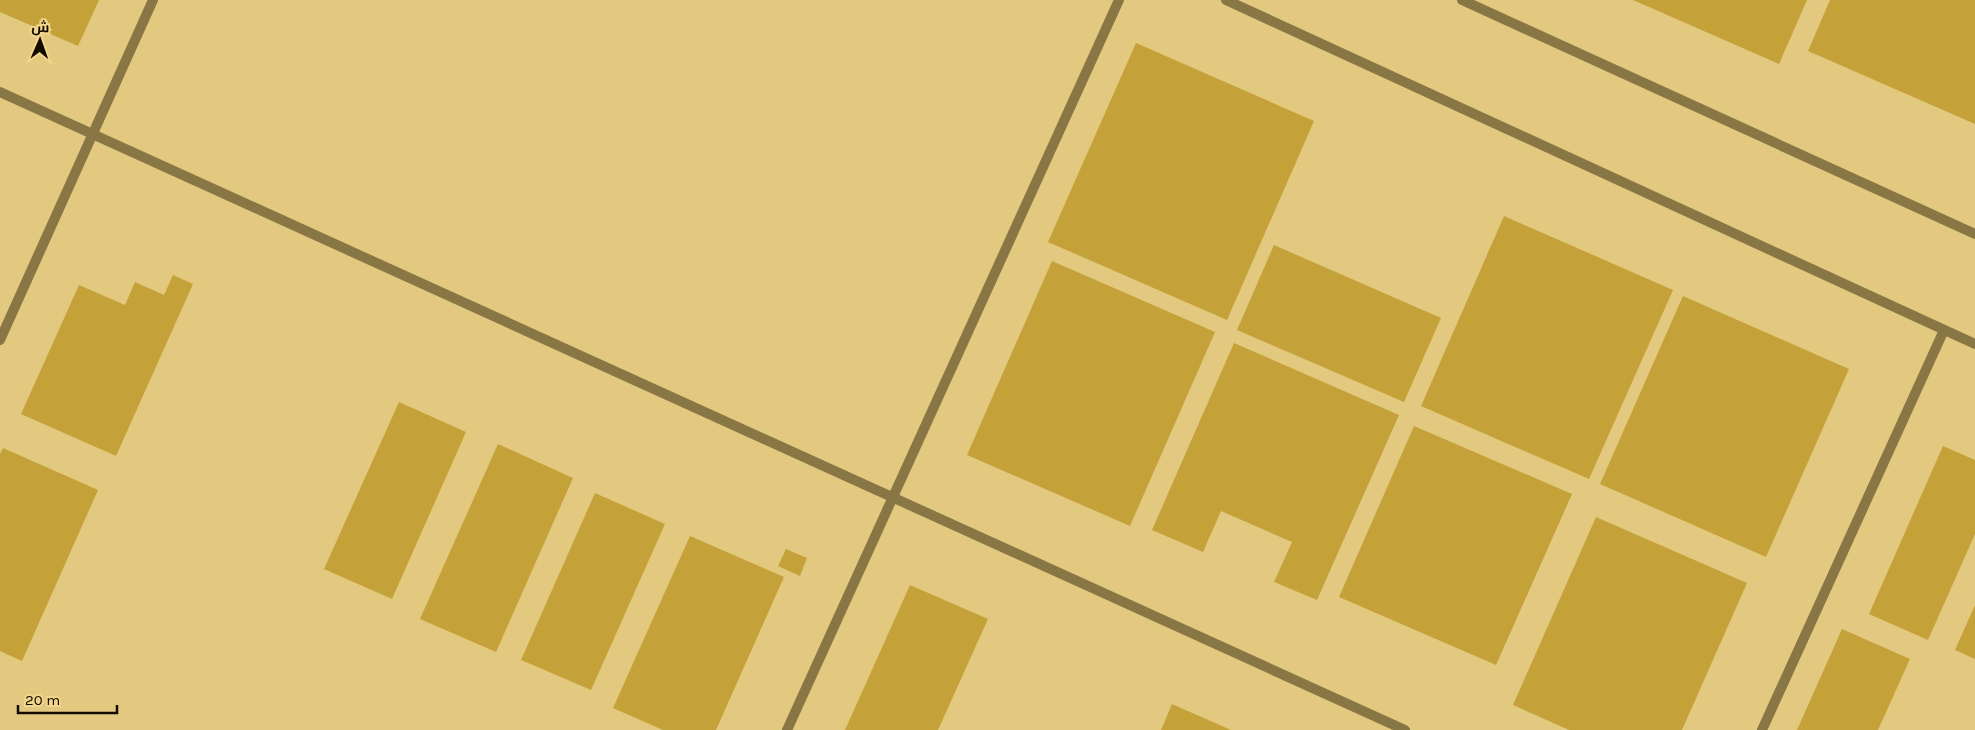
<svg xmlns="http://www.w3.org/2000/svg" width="1975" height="730" font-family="Karla,Cairo,sans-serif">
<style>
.building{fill:#c4a239}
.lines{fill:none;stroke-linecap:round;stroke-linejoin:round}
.lane{stroke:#887745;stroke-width:10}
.street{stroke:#887745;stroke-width:10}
</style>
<rect width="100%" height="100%" fill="#e3c97f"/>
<g class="building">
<polygon points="0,0 99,0 78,46 0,12"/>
<polygon points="1633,0 1807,0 1779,64"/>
<polygon points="1830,0 1975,0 1975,124 1808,51"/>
<polygon points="1136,43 1314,121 1227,320 1048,242"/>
<polygon points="1504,216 1673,290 1589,479 1421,406"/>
<polygon points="1274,245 1441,318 1404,402 1237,330"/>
<polygon points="1052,261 1215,332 1130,526 967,455"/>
<polygon points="173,275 193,284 116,456 21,414 79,285 125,305 135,282 164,295"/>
<polygon points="1683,296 1849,369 1766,557 1600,484"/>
<polygon points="1234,343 1399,415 1317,600 1274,582 1292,542 1221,511 1203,552 1152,530"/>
<polygon points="399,402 466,432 392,599 324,569"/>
<polygon points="1414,426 1572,494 1496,665 1339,597"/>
<polygon points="498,444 573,478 496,652 420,619"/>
<polygon points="1943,446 1975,460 1975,534 1928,640 1869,614"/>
<polygon points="3,448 98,490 22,661 0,651 0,454"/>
<polygon points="595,493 665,524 591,690 521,660"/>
<polygon points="1596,517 1747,583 1682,730 1569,730 1513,705"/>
<polygon points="690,536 784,577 716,730 663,730 613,708"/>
<polygon points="786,549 807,558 800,576 778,566"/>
<polygon points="910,585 988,619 938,730 845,730"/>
<polygon points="1975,605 1975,659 1955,650"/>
<polygon points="1842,629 1910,659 1878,730 1797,730"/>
<polygon points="1172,704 1231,730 1161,730"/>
</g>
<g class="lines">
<g class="lane">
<polyline points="0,92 1405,730"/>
<polyline points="0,340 153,0"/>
<polyline points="787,730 1119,0"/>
<polyline points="1762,730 1944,330"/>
</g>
<g class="street">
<polyline points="1226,0 1975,344"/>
<polyline points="1462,0 1975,234"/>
</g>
</g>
<g transform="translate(40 40) rotate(2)" stroke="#f1d68b" stroke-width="4" paint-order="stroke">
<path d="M0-4L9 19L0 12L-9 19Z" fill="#130b00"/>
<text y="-8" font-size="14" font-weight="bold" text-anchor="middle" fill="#130b00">ش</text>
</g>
<path d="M18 705v8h99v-8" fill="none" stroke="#130b00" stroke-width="2.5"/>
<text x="25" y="705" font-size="15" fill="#130b00" stroke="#f1d68b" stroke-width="4" paint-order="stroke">20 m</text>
</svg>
